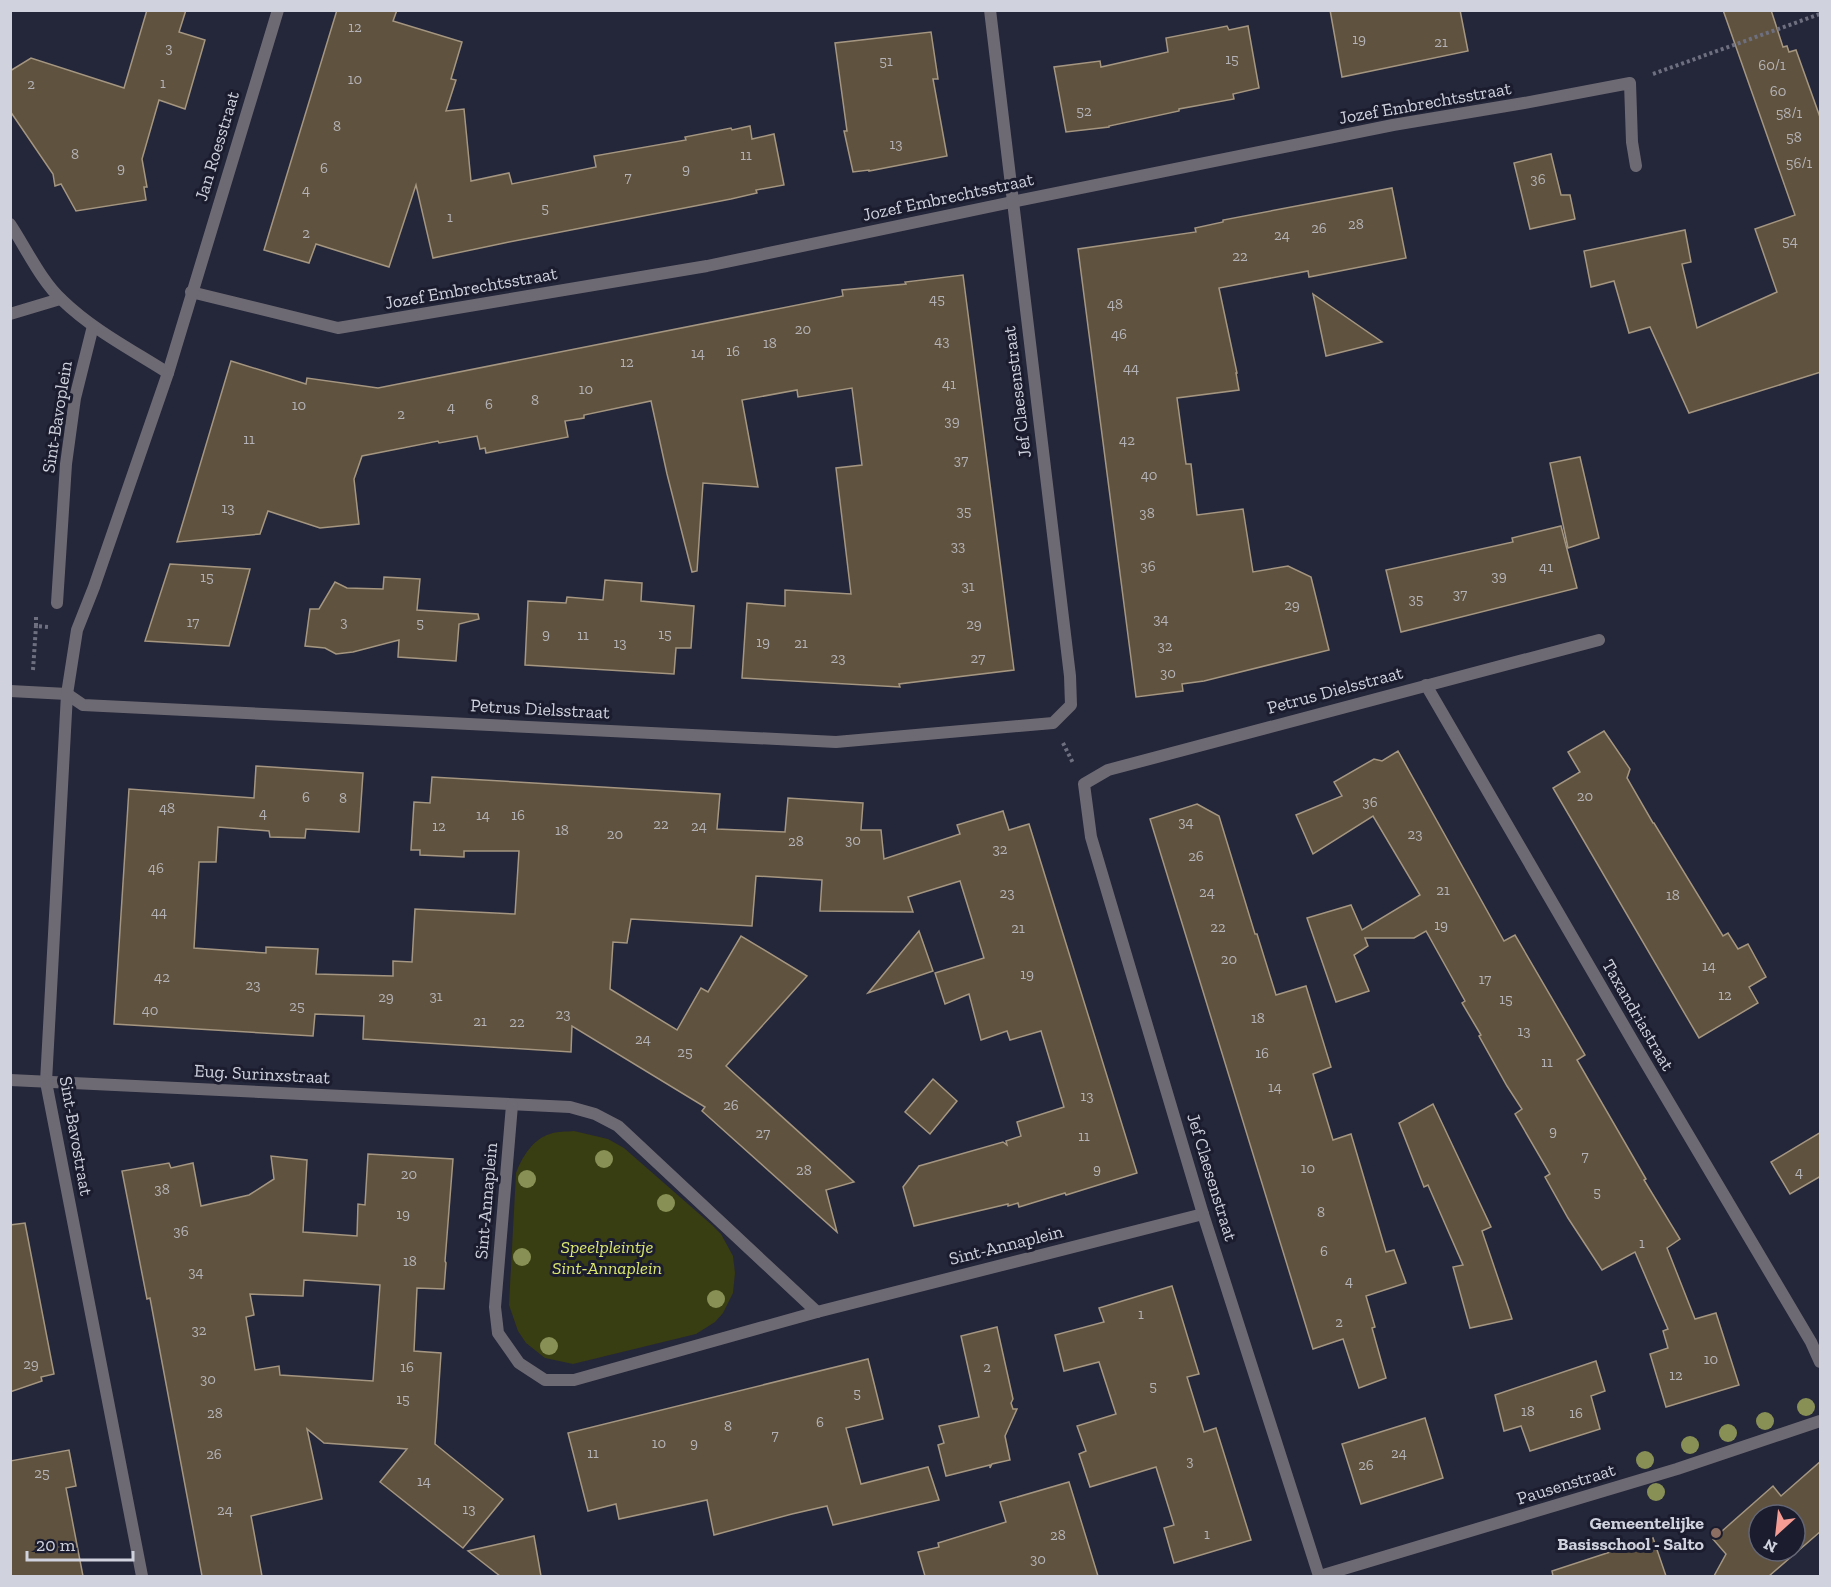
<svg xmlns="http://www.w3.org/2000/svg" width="1831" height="1587" font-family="'Zilla Slab',serif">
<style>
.green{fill:#393d12}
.building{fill:#5f523e;stroke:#a49680;stroke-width:1.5;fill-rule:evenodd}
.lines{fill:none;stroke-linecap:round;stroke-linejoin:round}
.path{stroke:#6e7080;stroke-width:4;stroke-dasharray:3 3;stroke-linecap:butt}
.service{stroke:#6d6a74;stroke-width:12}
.minor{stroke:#6d6a74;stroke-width:12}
.tree{fill:#889055}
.education-dot{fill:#8d6e63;stroke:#1b1d2f;stroke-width:2}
.labels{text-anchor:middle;stroke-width:6;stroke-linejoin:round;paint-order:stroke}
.number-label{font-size:15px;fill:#b4b2b6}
.street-label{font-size:18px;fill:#d0d2de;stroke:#1b1d2f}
.park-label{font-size:18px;font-style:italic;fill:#dae66c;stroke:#1b1d2f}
.poi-label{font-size:18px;font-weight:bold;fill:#d0d2de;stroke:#1b1d2f;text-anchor:end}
</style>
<rect width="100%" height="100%" fill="#242639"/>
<path class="green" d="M574,1131l34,8 16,9 88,77 9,9 12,22 2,17 -2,20 -10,20 -8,9 -19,12 -123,30 -28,-6 -19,-15 -8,-12 -9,-26 7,-132c6,-16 17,-34 34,-39 7,-3 16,-2 24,-3z"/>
<g class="building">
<polygon points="147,10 186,10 179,32 205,40 185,109 159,100 142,159 147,187 144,187 146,200 76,211 61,184 55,186 53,174 10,111 10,71 31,58 124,88"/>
<polygon points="337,10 397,10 393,21 462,42 451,79 456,80 446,111 464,109 471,181 509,173 512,184 596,167 594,156 686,140 685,137 731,128 732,130 750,126 752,139 774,134 784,185 756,190 757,193 731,199 509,242 433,258 416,185 389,267 316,244 309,263 264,250"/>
<polygon points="1330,10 1460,10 1468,51 1342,77"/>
<polygon points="1723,10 1771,10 1783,47 1787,46 1789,52 1796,50 1821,120 1821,372 1689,413 1650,327 1629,333 1614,281 1591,287 1584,251 1685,230 1691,262 1682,264 1697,328 1777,292 1755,229 1795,215"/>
<polygon points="1227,26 1229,30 1248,26 1259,88 1233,94 1234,99 1179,109 1179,111 1109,126 1109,127 1066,132 1054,67 1100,61 1101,67 1168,52 1166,38"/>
<polygon points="931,32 938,79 933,79 947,156 869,171 869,170 853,172 844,131 847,131 835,43"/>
<polygon points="1551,154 1561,195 1570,195 1575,219 1530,229 1514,163"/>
<polygon points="1392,188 1406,258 1309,277 1308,271 1219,288 1237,373 1236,373 1239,390 1177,398 1186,464 1191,464 1197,515 1243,509 1253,572 1288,566 1311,577 1329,650 1204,681 1182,684 1183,691 1136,697 1078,249 1196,232 1195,228 1223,222 1223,220"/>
<polygon points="963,275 1014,670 899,684 900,687 742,678 747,603 785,606 785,590 851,594 836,468 862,465 852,388 798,397 797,390 742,400 758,487 703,483 697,571 692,572 667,474 651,401 584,415 584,418 565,421 568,437 486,453 485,448 480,449 477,436 439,443 438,441 362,456 354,479 359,524 320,528 268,511 260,534 177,542 231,361 306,384 307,378 378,388 843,296 842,290 906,284 905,282"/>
<polygon points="1313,294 1382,342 1326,356"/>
<polygon points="1580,457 1599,538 1568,548 1550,463"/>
<polygon points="1561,526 1577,588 1401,632 1386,570 1513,542 1512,538"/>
<polygon points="170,564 250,569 229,646 145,641"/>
<polygon points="384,577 420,579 417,610 478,614 479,619 459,624 456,661 398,657 399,640 353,652 336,654 325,648 305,646 310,609 319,609 335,582 347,588 383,589"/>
<polygon points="605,580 642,583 641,601 694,606 691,648 676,648 674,674 525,665 528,601 566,603 567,597 603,600"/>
<polygon points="1604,731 1630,769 1627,778 1653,823 1654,823 1723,936 1728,933 1738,949 1748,944 1766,977 1749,987 1758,1003 1699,1038 1553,788 1580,772 1568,752"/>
<polygon points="1398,751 1504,941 1515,935 1585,1055 1577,1060 1646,1179 1644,1180 1680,1239 1667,1248 1695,1319 1716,1313 1739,1385 1666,1407 1650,1354 1668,1348 1663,1331 1668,1329 1635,1252 1602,1270 1568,1218 1545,1177 1550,1174 1515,1114 1522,1109 1507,1086 1479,1036 1481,1035 1462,1003 1465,1001 1426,931 1414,938 1365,938 1368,946 1354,955 1369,991 1336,1002 1307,918 1351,905 1362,930 1420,895 1373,816 1313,854 1296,815 1342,796 1334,782 1374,759 1382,761"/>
<polygon points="256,766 363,773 359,832 306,829 305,838 270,837 269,831 218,827 216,862 199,862 194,948 266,953 266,947 318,949 316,974 393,976 393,961 412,962 415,909 515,914 519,851 464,851 464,857 420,855 420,850 411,850 414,802 430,803 432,777 720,794 717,829 785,832 788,798 863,803 861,830 881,830 884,859 960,834 957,825 1003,811 1009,830 1029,824 1137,1173 1066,1195 1065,1193 1019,1207 1018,1203 1008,1206 1008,1204 914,1226 903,1187 919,1166 1003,1142 1007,1145 1006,1141 1021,1136 1017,1122 1064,1107 1041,1031 1010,1040 1007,1031 981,1040 969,994 945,1004 935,973 984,958 960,881 908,897 913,912 820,911 822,880 756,876 752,926 631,919 627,943 613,942 610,989 677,1030 701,988 708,992 741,936 807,976 726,1066 854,1182 826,1190 837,1232 702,1111 705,1107 572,1026 571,1052 363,1039 364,1016 315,1014 313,1036 114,1024 129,789 254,798"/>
<polygon points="1197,804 1219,816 1255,934 1257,934 1276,995 1306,986 1331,1067 1313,1074 1333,1140 1351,1134 1386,1252 1394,1250 1406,1283 1366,1296 1375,1327 1372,1328 1386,1378 1359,1388 1343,1339 1313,1349 1150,819"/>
<polygon points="919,931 933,971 868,993"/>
<polygon points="933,1079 957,1101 930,1134 905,1112"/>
<polygon points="1433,1104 1491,1227 1482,1231 1512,1319 1470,1328 1453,1267 1463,1265 1428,1185 1424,1187 1399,1123"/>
<polygon points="1821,1132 1821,1176 1790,1194 1771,1162"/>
<path d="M368,1154l85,5 -8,102 1,2 -2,26 -27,-1 -3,63 27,2 -6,91 68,55 -40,49 -83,-66 27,-33 -83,-6 -17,-14 15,70 -71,17 11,60h-60l-52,-278 -3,1 -25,-128 47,-8 2,5 22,-5 8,43 48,-11 25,-16 -3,-23 36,4 -4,72 54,4 1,-32 7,1zM304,1280l76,5 -7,96 -93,-6 -1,-9 -24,4 -9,-53 8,-2 -4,-21 53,2z"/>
<polygon points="25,1223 54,1374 41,1377 42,1381 10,1392 10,1225"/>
<polygon points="1172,1286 1199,1374 1187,1377 1204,1432 1216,1428 1251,1540 1174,1563 1164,1528 1174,1525 1156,1467 1090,1487 1079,1454 1086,1451 1077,1426 1116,1414 1099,1362 1064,1371 1055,1335 1104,1322 1099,1308"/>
<polygon points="997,1327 1013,1399 1011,1403 1013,1409 1017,1409 1005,1436 1010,1460 992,1464 990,1468 990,1465 946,1476 938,1445 944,1443 939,1426 979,1417 961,1336"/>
<polygon points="868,1359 883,1419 846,1428 861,1484 928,1467 939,1500 833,1525 827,1506 792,1514 714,1535 707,1500 619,1519 616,1504 588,1511 568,1433"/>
<polygon points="1596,1361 1605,1391 1591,1396 1600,1429 1530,1451 1521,1426 1504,1431 1495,1395"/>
<polygon points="1425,1418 1443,1478 1361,1504 1342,1444"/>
<polygon points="69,1450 76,1486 66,1488 83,1576 10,1576 10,1461"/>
<path d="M1821,1461v70l-52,45h-55l12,-22 -13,-15 60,-53 8,10zM1759,1515h36v36h-36z"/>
<polygon points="1069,1482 1098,1576 925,1576 918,1552 939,1547 938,1543 1006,1522 1000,1502"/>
<polygon points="534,1536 541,1576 500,1576 468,1551"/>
<polygon points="1653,1538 1666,1576 1553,1576 1552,1571"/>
</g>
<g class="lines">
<g class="path">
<polyline points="1653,74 1820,14"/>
<polyline points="36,617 36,626 49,627"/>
<polyline points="33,670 36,626"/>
<polyline points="1063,743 1073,763"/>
</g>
<polyline class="service" points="10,314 60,299"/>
<g class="minor">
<path d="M10,224c16,24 31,57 52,76 31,30 70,50 106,73"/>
<polyline points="191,292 338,328 707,266 1012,202 1393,125 1524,103 1630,83 1632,142 1636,166"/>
<polyline points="57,603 66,464 75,398 93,326"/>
<polyline points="1426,685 1638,1050 1811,1342 1820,1362"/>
<polyline points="10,691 67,694"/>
<polyline points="67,694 83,705 836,742 1053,723 1071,705 1070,676 990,10"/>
<polyline points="10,1080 570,1107 595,1114 618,1126 817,1312"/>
<polyline points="512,1105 495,1307 498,1333 519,1363 545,1380 574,1380 817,1312 1203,1214"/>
<polyline points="142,1576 46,1082 67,694 77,630 94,587 168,373 278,10"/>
<polyline points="1319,1576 1203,1214 1091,837 1084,784 1108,770 1599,640"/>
<polyline points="1320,1576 1677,1469 1820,1421"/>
</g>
</g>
<g class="tree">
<circle cx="604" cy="1159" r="9"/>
<circle cx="527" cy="1179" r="9"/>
<circle cx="666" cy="1203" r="9"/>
<circle cx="522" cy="1257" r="9"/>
<circle cx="716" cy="1299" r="9"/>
<circle cx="549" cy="1346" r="9"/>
<circle cx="1806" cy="1407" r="9"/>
<circle cx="1765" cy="1421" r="9"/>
<circle cx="1728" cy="1433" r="9"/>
<circle cx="1690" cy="1445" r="9"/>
<circle cx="1645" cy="1460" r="9"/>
<circle cx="1656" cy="1492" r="9"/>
</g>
<circle class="education-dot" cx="1716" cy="1533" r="6"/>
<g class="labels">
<g class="number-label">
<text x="355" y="32">12</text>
<text x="1359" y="44">19</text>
<text x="1441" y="47">21</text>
<text x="169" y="53">3</text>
<text x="1232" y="64">15</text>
<text x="886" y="66">51</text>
<text x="1772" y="70">60/1</text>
<text x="355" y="84">10</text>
<text x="163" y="88">1</text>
<text x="31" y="89">2</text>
<text x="1778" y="96">60</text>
<text x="1084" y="116">52</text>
<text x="1789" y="118">58/1</text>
<text x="337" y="131">8</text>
<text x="1794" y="142">58</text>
<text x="896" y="149">13</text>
<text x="75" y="159">8</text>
<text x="746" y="160">11</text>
<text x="1799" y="168">56/1</text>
<text x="121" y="173">9</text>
<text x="324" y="173">6</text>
<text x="686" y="174">9</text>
<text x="628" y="182">7</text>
<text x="1538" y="184">36</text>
<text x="306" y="195">4</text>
<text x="545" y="213">5</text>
<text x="450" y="222">1</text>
<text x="1356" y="229">28</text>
<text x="1319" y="233">26</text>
<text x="306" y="238">2</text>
<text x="1282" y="240">24</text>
<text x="1790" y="246">54</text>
<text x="1240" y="261">22</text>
<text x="937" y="304">45</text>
<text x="1115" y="309">48</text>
<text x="803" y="334">20</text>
<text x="1119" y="339">46</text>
<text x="942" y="346">43</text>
<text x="770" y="348">18</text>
<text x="733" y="356">16</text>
<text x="698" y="358">14</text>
<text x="627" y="367">12</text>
<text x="1131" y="373">44</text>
<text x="949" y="389">41</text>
<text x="586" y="394">10</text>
<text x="535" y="405">8</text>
<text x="489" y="409">6</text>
<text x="299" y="410">10</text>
<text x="451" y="412">4</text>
<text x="401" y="419">2</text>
<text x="952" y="426">39</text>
<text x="249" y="444">11</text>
<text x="1127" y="445">42</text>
<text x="961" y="465">37</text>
<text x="1149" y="480">40</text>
<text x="228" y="513">13</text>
<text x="964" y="516">35</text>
<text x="1147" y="518">38</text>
<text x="958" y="551">33</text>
<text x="1148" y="571">36</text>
<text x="1546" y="572">41</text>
<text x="1499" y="581">39</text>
<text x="207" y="582">15</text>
<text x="968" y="591">31</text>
<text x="1460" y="599">37</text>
<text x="1416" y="604">35</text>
<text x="1292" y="610">29</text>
<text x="1161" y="624">34</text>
<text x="193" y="627">17</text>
<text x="344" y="627">3</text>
<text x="420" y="628">5</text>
<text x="974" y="629">29</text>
<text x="546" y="639">9</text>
<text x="665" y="639">15</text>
<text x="583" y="640">11</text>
<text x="763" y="647">19</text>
<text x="620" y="648">13</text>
<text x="801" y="648">21</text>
<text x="1165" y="651">32</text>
<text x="838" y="663">23</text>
<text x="978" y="663">27</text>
<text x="1168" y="678">30</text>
<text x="1585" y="801">20</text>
<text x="306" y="802">6</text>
<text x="343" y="803">8</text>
<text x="1370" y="807">36</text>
<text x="167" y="813">48</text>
<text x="263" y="818">4</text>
<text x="483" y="820">14</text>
<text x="518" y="820">16</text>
<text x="1186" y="827">34</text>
<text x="661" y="829">22</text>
<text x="439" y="831">12</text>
<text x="699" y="831">24</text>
<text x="562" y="835">18</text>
<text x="615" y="839">20</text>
<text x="1415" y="839">23</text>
<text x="853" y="845">30</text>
<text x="796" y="846">28</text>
<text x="1000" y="854">32</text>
<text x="1196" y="861">26</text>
<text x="156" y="873">46</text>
<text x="1443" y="895">21</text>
<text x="1207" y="897">24</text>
<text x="1007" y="898">23</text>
<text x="1673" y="900">18</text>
<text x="159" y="917">44</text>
<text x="1441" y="930">19</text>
<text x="1218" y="932">22</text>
<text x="1018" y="933">21</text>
<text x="1229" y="964">20</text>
<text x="1709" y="971">14</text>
<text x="1027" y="979">19</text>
<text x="162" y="982">42</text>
<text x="1485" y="984">17</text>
<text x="253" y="990">23</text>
<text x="1725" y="1000">12</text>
<text x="436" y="1001">31</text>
<text x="386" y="1002">29</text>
<text x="1506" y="1004">15</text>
<text x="297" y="1011">25</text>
<text x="150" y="1015">40</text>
<text x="563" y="1019">23</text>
<text x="1258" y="1023">18</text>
<text x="480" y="1026">21</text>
<text x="517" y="1027">22</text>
<text x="1524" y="1036">13</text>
<text x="643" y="1044">24</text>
<text x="685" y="1057">25</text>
<text x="1262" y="1058">16</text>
<text x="1547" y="1067">11</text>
<text x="1275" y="1092">14</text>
<text x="1087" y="1101">13</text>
<text x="731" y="1110">26</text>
<text x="1553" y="1136">9</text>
<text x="763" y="1138">27</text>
<text x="1084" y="1141">11</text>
<text x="1585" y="1161">7</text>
<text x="1308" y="1173">10</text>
<text x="1097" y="1174">9</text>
<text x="804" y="1175">28</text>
<text x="1799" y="1177">4</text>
<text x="409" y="1179">20</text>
<text x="162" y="1194">38</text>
<text x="1597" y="1197">5</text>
<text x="1321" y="1217">8</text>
<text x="403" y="1219">19</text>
<text x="181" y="1236">36</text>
<text x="1642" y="1248">1</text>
<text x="1324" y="1256">6</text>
<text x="410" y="1266">18</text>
<text x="196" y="1277">34</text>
<text x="1349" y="1286">4</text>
<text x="1141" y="1319">1</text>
<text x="1339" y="1327">2</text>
<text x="199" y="1335">32</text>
<text x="1711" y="1364">10</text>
<text x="31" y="1369">29</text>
<text x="407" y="1372">16</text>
<text x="987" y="1372">2</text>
<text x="1676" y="1380">12</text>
<text x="208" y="1384">30</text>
<text x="1153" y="1391">5</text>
<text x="857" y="1398">5</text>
<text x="403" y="1404">15</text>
<text x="1528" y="1416">18</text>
<text x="215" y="1418">28</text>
<text x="1576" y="1418">16</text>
<text x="820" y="1427">6</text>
<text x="728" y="1431">8</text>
<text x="775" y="1440">7</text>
<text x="659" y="1448">10</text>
<text x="694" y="1448">9</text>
<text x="593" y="1458">11</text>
<text x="1399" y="1458">24</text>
<text x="214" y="1459">26</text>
<text x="1190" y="1466">3</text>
<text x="1366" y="1470">26</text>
<text x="42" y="1478">25</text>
<text x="424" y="1486">14</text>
<text x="469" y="1514">13</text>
<text x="225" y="1515">24</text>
<text x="1207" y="1539">1</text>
<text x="1058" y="1540">28</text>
<text x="1038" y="1564">30</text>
</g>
<g class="street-label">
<text transform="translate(1425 103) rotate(-10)" y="6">Jozef Embrechtsstraat</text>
<text transform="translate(217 146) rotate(-73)" y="6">Jan Roesstraat</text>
<text transform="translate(948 197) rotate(-12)" y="6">Jozef Embrechtsstraat</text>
<text transform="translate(471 288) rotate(-10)" y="6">Jozef Embrechtsstraat</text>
<text transform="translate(1017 392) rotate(-97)" y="6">Jef Claesenstraat</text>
<text transform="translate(57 417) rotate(-81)" y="6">Sint-Bavoplein</text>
<text transform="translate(1335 690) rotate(-15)" y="6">Petrus Dielsstraat</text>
<text transform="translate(540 709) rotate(3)" y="6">Petrus Dielsstraat</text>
<text transform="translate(1638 1015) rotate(60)" y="6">Taxandriastraat</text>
<text transform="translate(262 1074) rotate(3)" y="6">Eug. Surinxstraat</text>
<text transform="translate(76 1136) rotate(80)" y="6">Sint-Bavostraat</text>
<text transform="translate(1212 1177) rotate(73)" y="6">Jef Claesenstraat</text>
<text transform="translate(486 1201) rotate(-85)" y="6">Sint-Annaplein</text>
<text transform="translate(1006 1245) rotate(-14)" y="6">Sint-Annaplein</text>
<text transform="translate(1566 1484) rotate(-17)" y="6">Pausenstraat</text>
</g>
<g class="park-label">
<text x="607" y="1253">Speelpleintje<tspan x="607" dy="21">Sint-Annaplein</tspan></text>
</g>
<g class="poi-label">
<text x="1704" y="1529">Gemeentelijke<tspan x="1704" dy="21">Basisschool - Salto</tspan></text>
</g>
</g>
<rect width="1831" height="1587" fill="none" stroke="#d0d2de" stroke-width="24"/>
<g transform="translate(1777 1533) rotate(207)"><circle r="28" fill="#1b1d2f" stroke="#636575" stroke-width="1.5"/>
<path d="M0-4.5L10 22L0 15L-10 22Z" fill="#f59c95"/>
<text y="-9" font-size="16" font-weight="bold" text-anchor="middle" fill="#d0d2de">N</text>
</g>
<path d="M27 1551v9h106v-9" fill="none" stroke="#d0d2de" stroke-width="3"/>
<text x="36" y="1551" font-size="18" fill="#d0d2de" stroke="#1b1d2f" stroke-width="4.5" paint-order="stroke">20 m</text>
</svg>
